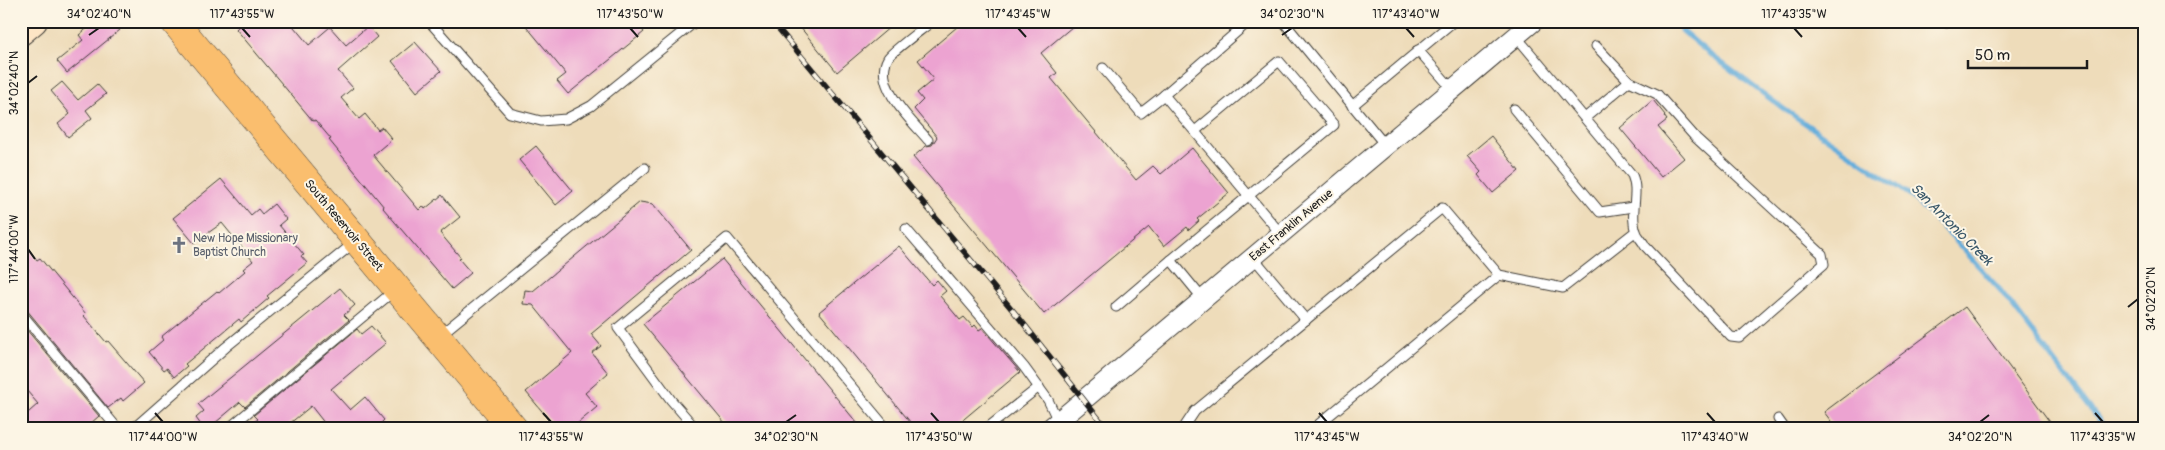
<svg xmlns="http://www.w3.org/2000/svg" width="2165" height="450" font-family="Pangolin,sans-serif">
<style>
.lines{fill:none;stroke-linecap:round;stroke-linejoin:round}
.stream{stroke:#62acda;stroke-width:5}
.building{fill:#eca3d1}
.lane-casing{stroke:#3c3934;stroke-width:11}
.street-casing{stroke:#3c3934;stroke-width:21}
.secondary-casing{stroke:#3c3934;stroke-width:28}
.primary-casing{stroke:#3c3934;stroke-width:29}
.lane{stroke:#fff;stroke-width:9}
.street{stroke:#fff;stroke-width:19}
.secondary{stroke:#fde5c5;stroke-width:26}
.primary{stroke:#fabe6e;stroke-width:28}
.rail-casing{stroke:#1c1c1c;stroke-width:5.5}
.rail{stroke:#fcf5e5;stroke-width:4;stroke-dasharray:11;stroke-linecap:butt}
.ticks{fill:none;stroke:#1c1c1c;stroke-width:2}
.labels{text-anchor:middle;stroke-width:4;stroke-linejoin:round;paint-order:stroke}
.street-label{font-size:12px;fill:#1c1c1c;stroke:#fcf5e5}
.worship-label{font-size:12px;fill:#5b616d;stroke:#fcf5e5;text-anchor:start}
.water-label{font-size:14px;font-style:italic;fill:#385668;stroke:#fcf5e5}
.neatline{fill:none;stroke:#1c1c1c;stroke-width:2}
.ticks-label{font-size:12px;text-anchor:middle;fill:#1c1c1c}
</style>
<rect width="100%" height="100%" fill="#fcf5e5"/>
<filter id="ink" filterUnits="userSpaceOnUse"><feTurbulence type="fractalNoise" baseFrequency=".02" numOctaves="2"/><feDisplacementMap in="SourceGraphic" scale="10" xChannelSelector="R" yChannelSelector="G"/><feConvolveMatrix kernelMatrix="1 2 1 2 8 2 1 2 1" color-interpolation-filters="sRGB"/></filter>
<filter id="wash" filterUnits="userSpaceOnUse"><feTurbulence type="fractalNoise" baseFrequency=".0096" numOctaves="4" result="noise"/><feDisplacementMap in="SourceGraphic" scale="20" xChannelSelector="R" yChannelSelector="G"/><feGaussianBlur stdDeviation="1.12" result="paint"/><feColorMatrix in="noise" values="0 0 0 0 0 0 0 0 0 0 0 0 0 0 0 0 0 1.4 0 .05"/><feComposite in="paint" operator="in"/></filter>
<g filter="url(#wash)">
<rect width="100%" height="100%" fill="#eedcba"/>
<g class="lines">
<polyline class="stream" points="1671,21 1707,52 1784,109 1910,195 1954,239 2001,291 2106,429"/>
</g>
<g id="blocks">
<g class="building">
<polygon points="96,21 113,21 120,30 67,73 57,61 83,40 79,35"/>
<polygon points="244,21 289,21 309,45 330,27 346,45 368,26 377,37 338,71 353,88 341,98 359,119 365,114 378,130 382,127 392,139 373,155 419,210 423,206 425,209 442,195 460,217 440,233 461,258 459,259 471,273 452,289 383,208 384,207 329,140 331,139 315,120 313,121 236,29"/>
<polygon points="522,21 636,21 644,32 568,94 557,81 566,74"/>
<polygon points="795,21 897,21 837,72"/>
<polygon points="964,21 1079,21 1041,53 1057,73 1051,78 1136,180 1153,166 1161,174 1192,148 1229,193 1197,219 1199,221 1189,230 1187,227 1164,246 1149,227 1044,314 913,157 926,146 932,145 937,137 914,109 923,100 917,93 934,79 918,60"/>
<polygon points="415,42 441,71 417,92 392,61"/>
<polygon points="62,82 78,100 97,84 106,94 86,110 92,118 68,137 58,124 70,114 51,91"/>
<polygon points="1653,100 1665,115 1664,116 1667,120 1658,127 1684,158 1661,177 1620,128"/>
<polygon points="1491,136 1519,171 1493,193 1478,175 1481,172 1467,156"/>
<polygon points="536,146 573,191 556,205 519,160"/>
<polygon points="221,179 251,215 258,209 262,214 274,204 286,219 279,225 304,255 301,256 307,263 267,296 269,298 241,322 239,319 185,364 187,366 174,377 167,368 164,370 149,352 163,340 161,337 217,291 219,293 245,271 243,269 253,261 222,223 194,243 173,218"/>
<polygon points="640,202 653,204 691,250 591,334 601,346 592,353 608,373 585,393 597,407 571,429 557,429 526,392 572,353 533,305 523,304 525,290 533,291"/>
<polygon points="21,240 37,260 40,258 86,314 84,316 106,342 108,341 144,383 123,401 121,398 108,408 26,309 21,307"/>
<polygon points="899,246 932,285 937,280 946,291 940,296 960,320 964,317 973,327 975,325 979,330 982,328 1020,372 952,429 916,429 819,312"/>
<polygon points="722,259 779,328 862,429 730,429 643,324"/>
<polygon points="340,288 355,305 344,315 349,320 245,407 240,402 208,429 204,429 196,418 204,411 198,404"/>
<polygon points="1965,307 2055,429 1837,429 1824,412"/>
<polygon points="21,323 99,416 90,424 94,429 21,429 21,419 38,404 21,384"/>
<polygon points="371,326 386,343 331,389 350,410 365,397 384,420 381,423 386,429 329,429 311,406 283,429 246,429 258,419 254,415 357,329 361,334"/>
</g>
</g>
</g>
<g filter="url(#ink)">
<use href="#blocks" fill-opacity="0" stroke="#3c3934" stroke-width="1"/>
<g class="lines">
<g class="lane-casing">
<g id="lane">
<polyline points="429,21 510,113 541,121 566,119 591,106 696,21"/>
<polyline points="1283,21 1385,145"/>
<polyline points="1945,21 1947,23 1952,21"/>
<path d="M1516,36l116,139c8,18 -3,39 4,57 2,5 7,9 9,14l86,91 8,1 85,-74 -2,-10 -126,-116 -39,-44 -28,-13 -33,-35"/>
<polyline points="1418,50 1453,90"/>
<polyline points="1103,68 1141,113 1164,95 1281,234"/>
<polyline points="1164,95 1247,23 1245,21"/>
<polyline points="1352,106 1454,21"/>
<polyline points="1514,109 1600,212 1633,207"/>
<polyline points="1585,118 1629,81"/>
<polyline points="1195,131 1279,61 1334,125 1171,260 1203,299"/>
<path d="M928,140c-15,-18 -56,-55 -40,-82 3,-6 36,-30 44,-37"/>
<polyline points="906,229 1024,367 1048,400 1058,421"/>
<polyline points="1253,257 1306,320"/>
<polyline points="1116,307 1171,260"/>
<polyline points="21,313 118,429"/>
<polyline points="440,335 645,168"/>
<polyline points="1778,419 1785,429"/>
<polyline points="133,429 226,347 355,242"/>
<polyline points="228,429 395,290"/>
<polyline points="484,429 499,415"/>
<polyline points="696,429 671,400 618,328 727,238 887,429"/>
<polyline points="986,429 1039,387"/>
<polyline points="1183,429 1195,411 1442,208 1499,275 1563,288 1636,231"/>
<polyline points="1313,429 1499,275"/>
</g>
</g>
<g class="street-casing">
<polyline id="street" points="1049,429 1534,21"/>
</g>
<g class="secondary-casing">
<polyline id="secondary" points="21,32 34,21"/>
</g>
<g class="primary-casing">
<polyline id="primary" points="174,21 514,429"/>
</g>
<use href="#lane" class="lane"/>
<use href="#street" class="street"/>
<use href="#secondary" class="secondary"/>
<use href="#primary" class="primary"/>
<g class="rail-casing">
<polyline id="rail" points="772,21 1020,319 1107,429"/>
</g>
<use href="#rail" class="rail"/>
</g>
</g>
<path class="ticks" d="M242,28l8,9M630,28l8,9M1018,28l8,9M1406,28l8,9M1794,28l8,9M89,35l10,-7M1282,35l10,-7M28,83l9,-7M28,249l7,10M2128,307l10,-8M155,413l8,9M543,413l8,9M931,413l8,9M1319,413l8,9M1707,413l8,9M2095,413l8,9M786,422l10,-7M1980,422l9,-7"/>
<defs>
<g id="church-bare" transform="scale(1.35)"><path d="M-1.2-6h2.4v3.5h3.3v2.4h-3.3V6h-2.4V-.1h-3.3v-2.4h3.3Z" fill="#6b7280" stroke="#fcf5e5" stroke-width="2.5" paint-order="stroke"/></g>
</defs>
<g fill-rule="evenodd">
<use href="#church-bare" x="179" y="245"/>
</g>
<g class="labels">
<g class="street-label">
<text transform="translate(344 225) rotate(50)" y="4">South Reservoir Street</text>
<text transform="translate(1291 225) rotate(-40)" y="4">East Franklin Avenue</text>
</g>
<g class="worship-label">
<text x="193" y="242">New Hope Missionary<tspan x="193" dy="14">Baptist Church</tspan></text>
</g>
<g class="water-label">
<text transform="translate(1952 224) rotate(45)" y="5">San Antonio Creek</text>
</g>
</g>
<rect width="2165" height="450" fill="none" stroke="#fcf5e5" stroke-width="55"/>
<path d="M1968 60v8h119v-8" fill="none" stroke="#1c1c1c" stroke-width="2.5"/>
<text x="1975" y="60" font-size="15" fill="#1c1c1c" stroke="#fcf5e5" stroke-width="4" paint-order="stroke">50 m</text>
<rect x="28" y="28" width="2110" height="394" class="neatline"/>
<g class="ticks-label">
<text x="99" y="18">34°02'40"N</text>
<text x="242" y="18">117°43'55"W</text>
<text x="630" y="18">117°43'50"W</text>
<text x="1018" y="18">117°43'45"W</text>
<text x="1292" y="18">34°02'30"N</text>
<text x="1406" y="18">117°43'40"W</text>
<text x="1794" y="18">117°43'35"W</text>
<text transform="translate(14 83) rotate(-90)" y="4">34°02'40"N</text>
<text transform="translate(14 249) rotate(-90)" y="4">117°44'00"W</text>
<text transform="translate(2151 299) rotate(-90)" y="4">34°02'20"N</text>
<text x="163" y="441">117°44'00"W</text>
<text x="551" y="441">117°43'55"W</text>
<text x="786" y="441">34°02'30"N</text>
<text x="939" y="441">117°43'50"W</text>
<text x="1327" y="441">117°43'45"W</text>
<text x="1715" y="441">117°43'40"W</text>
<text x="1980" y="441">34°02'20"N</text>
<text x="2103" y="441">117°43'35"W</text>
</g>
</svg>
